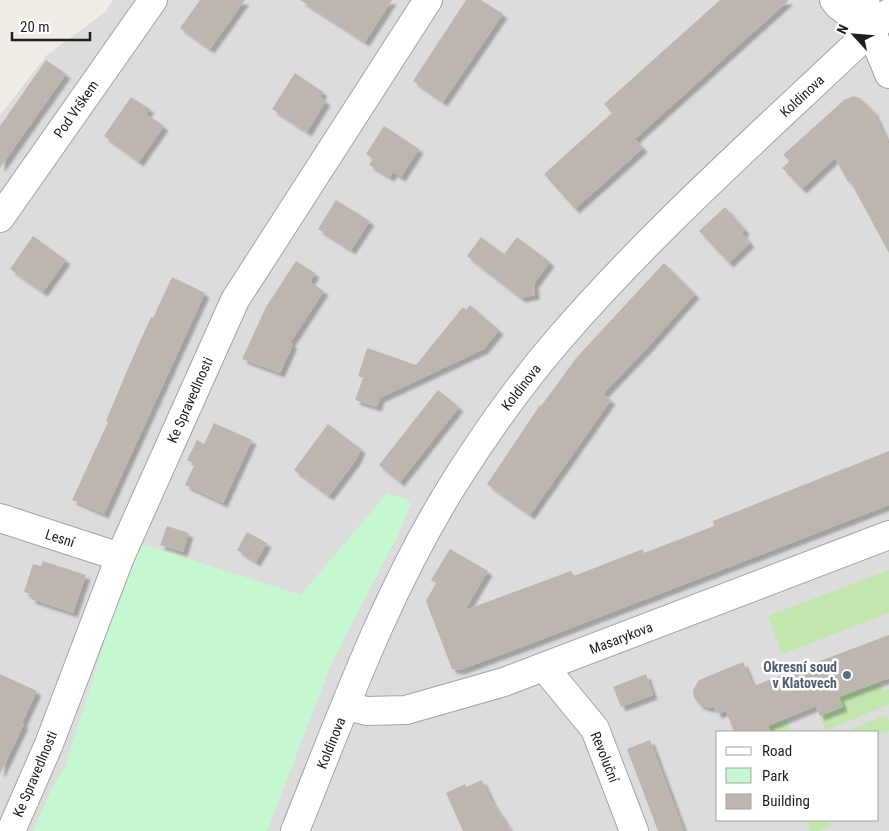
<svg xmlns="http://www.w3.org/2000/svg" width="889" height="831" font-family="'Roboto Condensed',sans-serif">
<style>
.residential{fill:#dddcdc;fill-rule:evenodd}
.grass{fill:#c2e6ae}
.park{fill:#c5f7d0}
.building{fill:#bcb6af;filter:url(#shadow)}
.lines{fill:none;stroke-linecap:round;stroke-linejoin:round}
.minor-casing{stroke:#a3a3a3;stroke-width:30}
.tertiary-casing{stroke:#a3a3a3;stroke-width:30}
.minor{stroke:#fff;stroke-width:28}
.tertiary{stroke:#fff;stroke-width:28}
.service-dot{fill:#5c6f8a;stroke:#fff;stroke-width:2}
.labels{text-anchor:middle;stroke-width:5;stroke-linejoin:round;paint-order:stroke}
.street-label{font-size:14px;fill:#1f1f1f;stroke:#fff}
.service-label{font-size:14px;font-weight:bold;fill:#4e5e75;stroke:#fff;text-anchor:end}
</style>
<defs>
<filter id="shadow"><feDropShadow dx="4.5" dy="4.5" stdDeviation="1" flood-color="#0004"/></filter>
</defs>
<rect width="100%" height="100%" fill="#efede6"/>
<path class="residential" d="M113,0h776v831h-889v-716l47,-60 58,-43zM718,732h160v88h-160z"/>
<g class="grass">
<polygon points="889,570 889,613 782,654 768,616"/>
<polygon points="880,682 883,691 889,689 889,704 826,731 820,716 842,707 839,697"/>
<polygon points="886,715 889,721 889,731 878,735 878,732 844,732"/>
<polygon points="786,719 791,732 771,732 768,726"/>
<polygon points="805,820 829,820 831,826 819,831 810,831"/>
</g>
<polygon class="park" points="387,493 406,499 411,504 398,535 332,662 267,831 33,831 54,784 65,767 128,566 139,543 301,595"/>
<g class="building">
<polygon points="200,0 245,0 210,49 180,28"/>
<polygon points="300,0 392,0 365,42"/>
<polygon points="466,0 481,0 503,14 443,102 413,81"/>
<polygon points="720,0 789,0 635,139 643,148 575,209 544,174 612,113 604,104"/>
<polygon points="46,60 66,74 0,168 0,126"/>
<polygon points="295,73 323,92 320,97 326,101 307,132 272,109"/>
<polygon points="854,96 860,98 873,111 889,145 889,253 850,181 848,182 835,158 802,189 782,168 790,161 783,155 844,100"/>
<polygon points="131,97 150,109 146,114 164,126 139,162 104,136"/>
<polygon points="384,126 419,149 401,177 393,172 390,177 369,165 373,159 366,154"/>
<polygon points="336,200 370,221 351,250 318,229"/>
<polygon points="725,207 745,230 742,233 750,243 729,263 699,231"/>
<polygon points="33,236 66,260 43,292 10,269"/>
<polygon points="481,237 504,254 517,237 550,262 534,284 535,295 521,298 467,256"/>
<polygon points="296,261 315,273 310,282 324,291 290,343 293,344 280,373 242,359 266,307"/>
<polygon points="664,263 695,294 648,347 603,394 611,400 530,515 487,484 540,405 541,406 577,357"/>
<polygon points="172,277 205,293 104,514 72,500 108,422 106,421 129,366 151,317 153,318"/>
<polygon points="470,305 499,330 484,349 380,398 377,407 355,400 363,378 358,376 367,348 416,365 463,307 466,310"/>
<polygon points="438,390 459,407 400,482 379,465"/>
<polygon points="214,423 252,440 223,503 185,485 195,464 187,460 197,440 204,444"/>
<polygon points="328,424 361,449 356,460 329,496 294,470"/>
<polygon points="889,451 889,505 535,642 460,670 452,669 426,601 436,583 431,580 450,549 488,571 465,610 571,571 574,576 643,549 644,553 714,526 713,521"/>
<polygon points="167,526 189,533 183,552 160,545"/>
<polygon points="247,532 267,543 256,562 237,550"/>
<polygon points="43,561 86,575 73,613 31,599 32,594 24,592 33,564 41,566"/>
<polygon points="889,635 889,678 839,697 843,707 820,716 816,706 768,726 771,732 734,732 726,711 717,714 714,706 710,708 700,705 694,698 693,690 699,680 743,662 753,686"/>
<polygon points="0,674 37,691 22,723 24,724 0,774"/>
<polygon points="646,674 653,695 621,707 613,687"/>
<polygon points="650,740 684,831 658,831 627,749"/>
<polygon points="482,780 492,802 511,831 463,831 446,793 465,784 466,787"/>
</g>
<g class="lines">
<g class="minor-casing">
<g id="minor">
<polyline points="834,0 838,5 871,30"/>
<polyline points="865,0 871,30 889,74"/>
<polyline points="0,218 153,0"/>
<polyline points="0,518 120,557"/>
<polyline points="544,667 595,729 634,831"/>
<polyline points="346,706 367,711 406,710 504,682 889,535"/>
<polyline points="11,831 49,744 120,557 235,300 428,0"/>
</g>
</g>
<g class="tertiary-casing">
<path id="tertiary" d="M295,831c48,-119 92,-242 161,-351 31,-49 65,-97 103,-141 101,-117 219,-219 330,-326"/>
</g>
<use href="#minor" class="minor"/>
<use href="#tertiary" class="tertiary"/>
</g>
<circle class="service-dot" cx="847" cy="675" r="5"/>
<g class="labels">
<g class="street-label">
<text transform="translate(802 96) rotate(-43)" y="5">Koldinova</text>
<text transform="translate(76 109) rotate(-55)" y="5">Pod Vrškem</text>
<text transform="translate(521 387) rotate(-52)" y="5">Koldinova</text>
<text transform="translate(190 400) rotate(-66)" y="5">Ke Spravedlnosti</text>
<text transform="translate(60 538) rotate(18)" y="5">Lesní</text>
<text transform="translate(621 638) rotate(-21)" y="5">Masarykova</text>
<text transform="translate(331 743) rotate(-68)" y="5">Koldinova</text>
<text transform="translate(605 757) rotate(68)" y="5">Revoluční</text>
<text transform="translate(35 774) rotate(-67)" y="5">Ke Spravedlnosti</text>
</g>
<g class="service-label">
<text x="837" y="672">Okresní soud<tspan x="837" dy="16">v Klatovech</tspan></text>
</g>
</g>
<rect x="716" y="731" width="162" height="90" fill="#ffffff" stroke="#a5a5a5"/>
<rect x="726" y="747" width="25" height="8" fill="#ffffff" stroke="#a5a5a5"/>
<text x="762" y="756" font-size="15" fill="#1f1f1f">Road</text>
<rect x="726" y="768" width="25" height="15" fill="#c5f7d0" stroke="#a5a5a5"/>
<text x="762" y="781" font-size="15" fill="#1f1f1f">Park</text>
<rect x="726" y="794" width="25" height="15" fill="#bcb6af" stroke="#a5a5a5"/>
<text x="762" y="806" font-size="15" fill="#1f1f1f">Building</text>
<g transform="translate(854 35) rotate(296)" stroke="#ffffff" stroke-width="4" paint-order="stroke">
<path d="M0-4L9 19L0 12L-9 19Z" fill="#1f1f1f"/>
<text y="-8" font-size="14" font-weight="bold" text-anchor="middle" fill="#1f1f1f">N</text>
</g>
<path d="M12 32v8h78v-8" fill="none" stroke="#1f1f1f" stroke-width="2.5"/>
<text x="20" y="32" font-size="15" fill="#1f1f1f" stroke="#ffffff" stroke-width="4" paint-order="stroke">20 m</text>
</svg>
